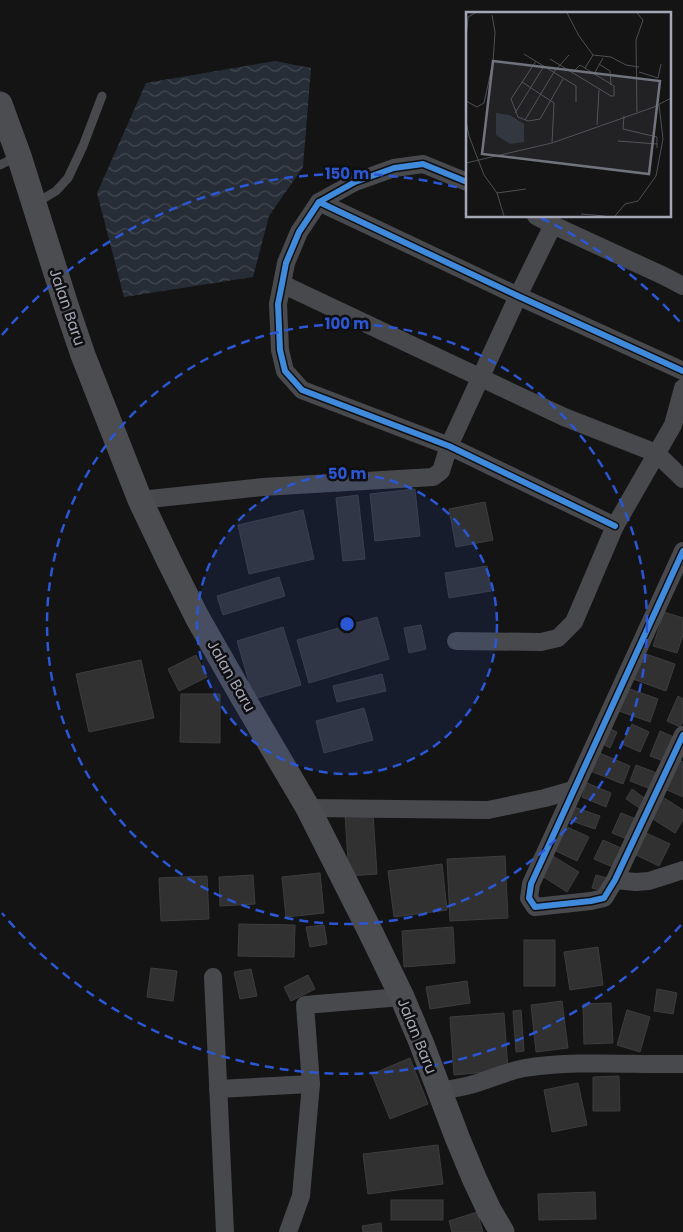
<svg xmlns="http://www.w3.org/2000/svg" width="683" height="1232" font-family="Poppins,sans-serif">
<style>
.water{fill:url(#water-waves)}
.building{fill:#313132;stroke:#3d3d40}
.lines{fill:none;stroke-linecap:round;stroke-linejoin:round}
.service{stroke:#48494d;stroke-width:9}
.minor{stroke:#48494d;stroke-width:18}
.secondary{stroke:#4c4d51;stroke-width:25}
.cycleway-casing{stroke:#0f0e10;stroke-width:9}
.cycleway{stroke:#408adc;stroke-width:6}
.ring{fill:none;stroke:#2b57d5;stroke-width:2.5;stroke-dasharray:9 6}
.labels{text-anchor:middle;stroke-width:5;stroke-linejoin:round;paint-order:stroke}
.street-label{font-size:15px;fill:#a5a7b6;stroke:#0f0e10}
.inset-road{fill:none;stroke:#4e4f55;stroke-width:1}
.view{fill:#72747d;fill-opacity:0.15;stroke:#72747d;stroke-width:2.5}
.inset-edge{fill:none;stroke:#a5a7b6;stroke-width:2.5}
.centre{fill:#2b57d5;stroke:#0f0e10;stroke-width:2.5}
.ring-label{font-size:15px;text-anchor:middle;font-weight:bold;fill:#2b57d5;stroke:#0f0e10;stroke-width:5;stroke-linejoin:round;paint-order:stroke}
</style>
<defs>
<pattern id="water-waves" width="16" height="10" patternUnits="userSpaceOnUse" patternTransform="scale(1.25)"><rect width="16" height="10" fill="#272d36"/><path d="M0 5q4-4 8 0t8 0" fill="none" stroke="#434951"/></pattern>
</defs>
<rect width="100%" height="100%" fill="#141414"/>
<polygon class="water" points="275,61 311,68 303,167 269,216 253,277 124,297 97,193 146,83"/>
<g class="building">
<polygon points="415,489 420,536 375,541 370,494"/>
<polygon points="358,495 365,559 343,561 336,498"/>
<polygon points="485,502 493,540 456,547 449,509"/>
<polygon points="303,510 314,559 249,574 238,525"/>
<polygon points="487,566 491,591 449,598 445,573"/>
<polygon points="279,577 285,596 223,615 217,596"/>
<polygon points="664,612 683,618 683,635 677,653 653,646"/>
<polygon points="377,617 389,659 309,683 297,640"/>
<polygon points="421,625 426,649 409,653 404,628"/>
<polygon points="283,627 301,685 254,699 237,641"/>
<polygon points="643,653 675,664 666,691 633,679"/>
<polygon points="196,655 207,677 179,691 168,669"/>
<polygon points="141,660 154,718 89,732 76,674"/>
<polygon points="382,674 386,691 337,702 333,686"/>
<polygon points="627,688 658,699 650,722 619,711"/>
<polygon points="181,694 220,694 220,743 180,742"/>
<polygon points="678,696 683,699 683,722 680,727 667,721"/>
<polygon points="364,708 373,740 324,753 316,721"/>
<polygon points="632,724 649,732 640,752 622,744"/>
<polygon points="604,726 617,732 610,748 597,741"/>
<polygon points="660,731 676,738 666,762 650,756"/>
<polygon points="595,751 630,766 623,784 588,770"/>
<polygon points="677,759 683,762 683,797 663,788"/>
<polygon points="636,765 657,773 651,789 630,781"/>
<polygon points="587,783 611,793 606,807 582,797"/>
<polygon points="632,789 647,800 641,809 626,799"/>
<polygon points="661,796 683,810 683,820 675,833 648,816"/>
<polygon points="574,807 600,816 595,829 569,820"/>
<polygon points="621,813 636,819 627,839 612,833"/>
<polygon points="373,814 377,874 349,876 345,815"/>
<polygon points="565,826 589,837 577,861 554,850"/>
<polygon points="642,831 670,844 659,866 632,853"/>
<polygon points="603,840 623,849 615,868 594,859"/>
<polygon points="551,855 579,872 567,892 539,874"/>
<polygon points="505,856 508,918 450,921 447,859"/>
<polygon points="442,864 447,910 394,917 388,871"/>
<polygon points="320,873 324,913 286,917 282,877"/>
<polygon points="253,875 255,904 220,906 219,877"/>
<polygon points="596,875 607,878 604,891 592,888"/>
<polygon points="207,876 209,919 161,921 159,878"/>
<polygon points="239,924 295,925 294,957 238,956"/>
<polygon points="324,925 327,944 310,947 306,927"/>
<polygon points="453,927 455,963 404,967 402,931"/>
<rect x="524" y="940" width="31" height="46"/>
<polygon points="598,947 603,985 570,990 564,952"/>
<polygon points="151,968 177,971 173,1001 147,997"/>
<polygon points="251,969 257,996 240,999 234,972"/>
<polygon points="308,975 315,989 291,1001 284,987"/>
<polygon points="467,981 470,1003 430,1009 426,987"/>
<polygon points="657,989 677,993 673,1014 654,1011"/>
<polygon points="562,1001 568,1048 536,1052 531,1005"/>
<polygon points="611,1003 613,1043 584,1044 583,1004"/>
<polygon points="521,1010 524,1051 516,1052 513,1011"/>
<polygon points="627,1010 650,1017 640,1052 617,1045"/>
<polygon points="504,1013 508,1070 454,1075 450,1017"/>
<polygon points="410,1058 428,1104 390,1119 372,1074"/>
<polygon points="619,1076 620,1111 593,1111 593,1077"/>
<polygon points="578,1083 587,1125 552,1132 544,1090"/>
<polygon points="438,1145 443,1184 368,1194 363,1154"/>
<polygon points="595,1192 596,1219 539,1220 538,1194"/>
<rect x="391" y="1200" width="52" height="20"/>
<polygon points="477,1212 483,1232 452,1232 449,1221"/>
<polygon points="381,1223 382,1232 363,1232 362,1226"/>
</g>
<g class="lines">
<g class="service">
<polyline points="0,165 18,156"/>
<polyline points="36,203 56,191 68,178 83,146 102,96"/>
</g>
<g class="minor">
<polyline points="467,182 423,164 394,168 355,182 319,202 299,232 286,263 282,284 278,304 280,350 285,371 302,390 449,446 615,526"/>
<polyline points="319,202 518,296 683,371"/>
<polyline points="536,216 553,225 664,276 683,286"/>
<polyline points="282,284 564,417 656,453 683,479"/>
<polyline points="140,500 263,487 433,477 441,471 449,446 518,296 553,225"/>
<polyline points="683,551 531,884 529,898 535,907 591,901 604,898 615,880 683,735"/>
<polyline points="456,641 541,642 558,638 574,622 615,526 673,425 683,388"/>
<polyline points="308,808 488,810 545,798 573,790"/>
<polyline points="615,880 636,882 649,881 683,870"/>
<polyline points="213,977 225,1232"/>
<polyline points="218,1089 311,1084"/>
<path d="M439,1091c13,-2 26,-4 38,-8 16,-5 31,-12 48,-15 51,-8 106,-3 158,-4"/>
<polyline points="288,1232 301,1196 311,1084 305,1005 402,997"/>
</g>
<polyline class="secondary" points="0,104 19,156 66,305 83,355 140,500 169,561 197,617 242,696 308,808 369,929 402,997 421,1042 457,1137 474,1178 489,1210 502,1232"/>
<g class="cycleway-casing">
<g id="cycleway">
<polyline points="467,182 423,164 394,168 355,182 319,202 299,232 286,263 282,284 278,304 280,350 285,371 302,390 449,446 615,526"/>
<polyline points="319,202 518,296 683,371"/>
<polyline points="683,551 531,884 529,898 535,907 591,901 604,898 615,880 683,735"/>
</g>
</g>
<use href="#cycleway" class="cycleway"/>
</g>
<circle cx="347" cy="624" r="150" fill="#2b57d5" fill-opacity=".12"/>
<g class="ring">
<circle cx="347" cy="624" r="150"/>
<circle cx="347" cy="624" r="300"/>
<path d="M681 925A450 450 0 0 1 2 913M2 335A450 450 0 0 1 463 189M541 218A450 450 0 0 1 681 323"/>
</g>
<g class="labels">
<g class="street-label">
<text transform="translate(67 307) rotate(71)" y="5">Jalan Baru</text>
<text transform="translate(231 676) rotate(60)" y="5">Jalan Baru</text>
<text transform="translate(417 1036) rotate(68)" y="5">Jalan Baru</text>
</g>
</g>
<g transform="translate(466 12)">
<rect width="205" height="205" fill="#141414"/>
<path d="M30,101l14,2 14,9v18l-14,2 -14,-9z" fill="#272d36"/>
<path class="inset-road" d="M101,1l12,23 14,19 18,2 15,8 13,2M171,1l6,7 -7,20 1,72M0,28l2,-23 7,-4M58,42l52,32v16M84,47l61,37h3v-10l-34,-21 -8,8M70,49l-25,38 7,18 10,4 12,-2 23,-40M133,52l11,7 1,14M119,56l8,-13M173,60l19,6 3,-14M128,62l9,-16M56,70l32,21 -2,40M0,89l11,6 7,-4 9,-41 2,-30 -3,-17M49,101l29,-47M158,104l-1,13 34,8v11M59,108l29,-48 15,-17M0,109l3,15 15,39 13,18 7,23M131,113l2,-35M152,129l39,3M0,151l86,-20 102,-36 17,-9M31,181l29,-4M115,202l24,2M149,204l10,-12 13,-3 18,-25 7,-37 -4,-34"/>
<path class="view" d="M27,49l167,20 -11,93 -167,-20z"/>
<rect width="205" height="205" class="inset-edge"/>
</g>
<circle cx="347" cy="624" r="8" class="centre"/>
<g class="ring-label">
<text x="347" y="179">150 m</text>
<text x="347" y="329">100 m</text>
<text x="347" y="479">50 m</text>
</g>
</svg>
